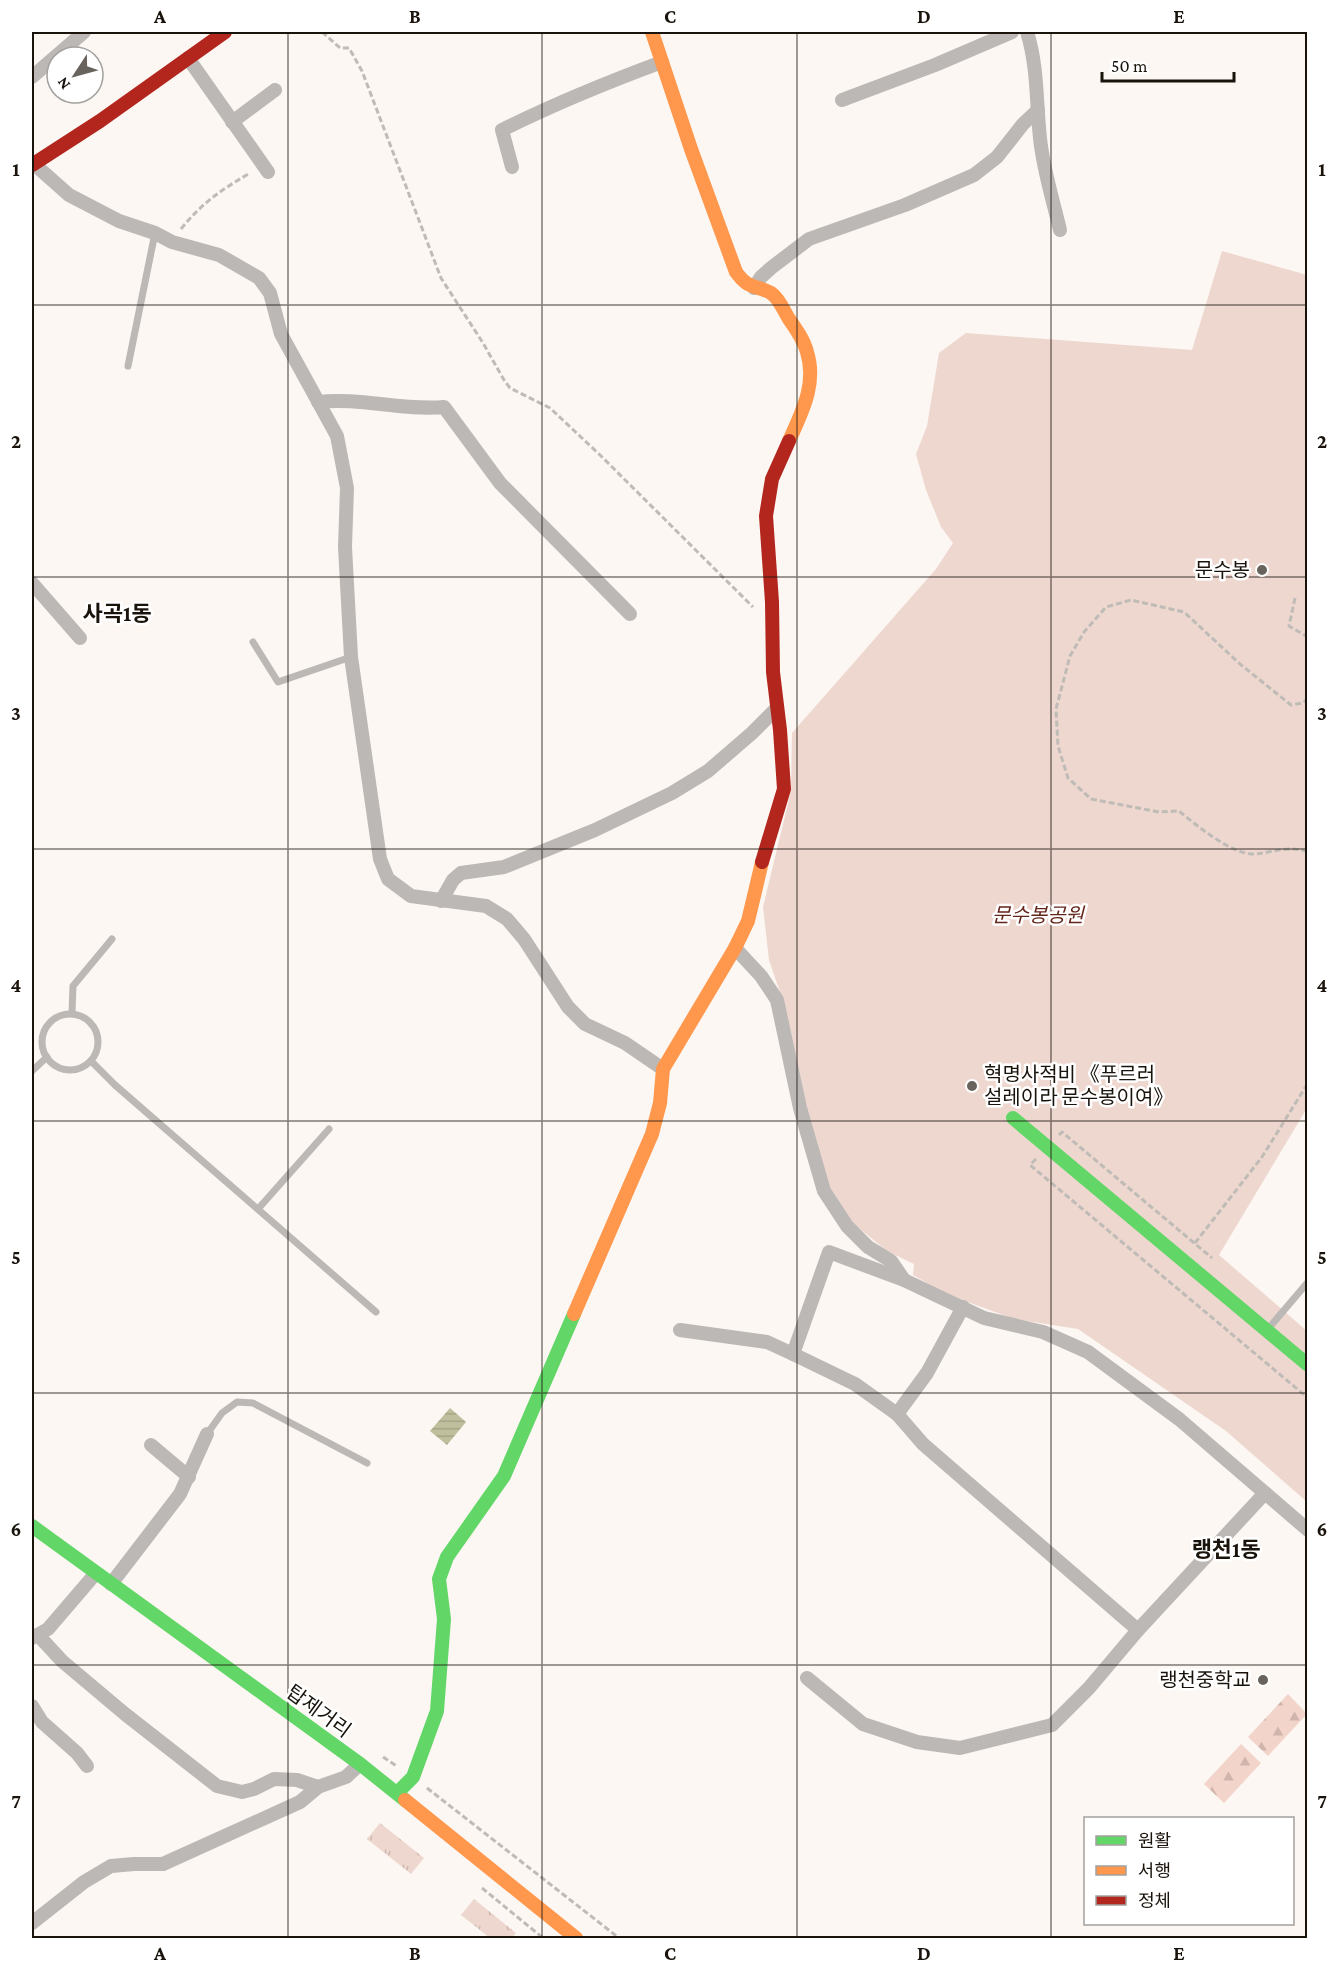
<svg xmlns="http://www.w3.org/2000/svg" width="1339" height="1970" font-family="'Crimson Pro','Noto Sans KR',serif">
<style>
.grass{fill:url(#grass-tufts)}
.forest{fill:url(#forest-firs)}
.green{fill:#eed7cf}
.water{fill:url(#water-rules)}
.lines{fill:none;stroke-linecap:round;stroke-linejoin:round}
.path{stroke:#bfbbb7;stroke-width:3;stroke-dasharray:6 3;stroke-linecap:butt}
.lane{stroke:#bbb8b6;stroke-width:7}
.street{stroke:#bbb8b6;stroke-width:14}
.fast{stroke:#63d668;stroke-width:14}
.slow{stroke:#ff974d;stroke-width:14}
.jam{stroke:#b3261e;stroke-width:14}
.grid{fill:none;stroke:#19130c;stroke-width:1.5;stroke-opacity:0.55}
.poi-dot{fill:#68635c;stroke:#fff;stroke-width:2}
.labels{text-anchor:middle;stroke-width:5;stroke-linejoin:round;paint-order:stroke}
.poi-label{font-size:20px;fill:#19130c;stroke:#fff;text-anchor:end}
.park-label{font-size:20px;font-style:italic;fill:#64251a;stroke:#fff}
.street-label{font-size:20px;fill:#19130c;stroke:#fff}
.quarter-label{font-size:22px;font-weight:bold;fill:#19130c;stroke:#fff}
.neatline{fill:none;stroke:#19130c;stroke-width:2}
.grid-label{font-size:20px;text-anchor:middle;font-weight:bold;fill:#19130c}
</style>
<defs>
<pattern id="grass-tufts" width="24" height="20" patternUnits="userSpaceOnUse" patternTransform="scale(1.5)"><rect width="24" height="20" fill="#eed7cf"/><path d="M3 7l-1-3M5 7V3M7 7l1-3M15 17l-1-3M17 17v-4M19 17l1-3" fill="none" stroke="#ccb8b1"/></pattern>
<pattern id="forest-firs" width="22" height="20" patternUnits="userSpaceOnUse" patternTransform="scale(1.5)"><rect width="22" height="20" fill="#f3d4cb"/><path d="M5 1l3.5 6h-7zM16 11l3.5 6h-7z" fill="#d0b5ad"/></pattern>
<pattern id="water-rules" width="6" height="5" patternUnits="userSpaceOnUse" patternTransform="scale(1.5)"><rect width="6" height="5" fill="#c0bf9d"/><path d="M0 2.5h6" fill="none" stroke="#a4a386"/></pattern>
</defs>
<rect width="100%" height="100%" fill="#fcf7f2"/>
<g class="grass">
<polygon points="380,1823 424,1858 411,1874 367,1839"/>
<polygon points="474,1899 516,1933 512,1938 490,1938 461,1915"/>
</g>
<g class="forest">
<polygon points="1288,1694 1307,1714 1268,1756 1248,1737"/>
<polygon points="1241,1744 1261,1763 1224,1803 1204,1784"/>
</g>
<polygon class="green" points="1222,251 1307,275 1307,1108 1219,1255 1307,1331 1307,1502 1226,1431 1078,1329 1014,1319 946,1294 913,1275 914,1264 887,1251 854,1224 829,1190 806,1104 783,1001 769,960 763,907 791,791 792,733 936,569 953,543 941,527 926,490 916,454 927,426 939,353 966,333 1192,350"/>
<polygon class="water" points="450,1408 466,1422 447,1445 430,1431"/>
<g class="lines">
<g class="path">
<polyline points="322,32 340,48 349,48 362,71 441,278 483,343 504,380 510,388 550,408 599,454 753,607"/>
<path d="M181,229c22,-27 40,-39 69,-56"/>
<polyline points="1295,598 1289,626 1308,637"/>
<path d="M1308,698l-5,5 -12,2 -51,-41 -56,-52 -53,-12 -25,7 -22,25 -14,24 -14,53 2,37 10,32 23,21 68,13 20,-1c17,14 54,45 77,43 17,-2 35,-9 52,-2"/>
<polyline points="1059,1135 1062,1132 1212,1258"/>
<polyline points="1036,1159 1030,1165 1308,1398"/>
<polyline points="1195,1243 1262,1157 1308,1083"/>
<polyline points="383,1757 398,1767"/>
<polyline points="427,1788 619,1938"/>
<polyline points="482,1888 543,1938"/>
</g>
<g class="lane">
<polyline points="128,366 155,233"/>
<polyline points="253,642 278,682 351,657"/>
<polyline points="72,1013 73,986 112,939"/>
<circle cx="70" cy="1042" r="28"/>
<polyline points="91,1061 115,1085 376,1312"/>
<polyline points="32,1071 47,1057"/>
<polyline points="258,1209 329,1129"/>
<polyline points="1268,1329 1308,1282"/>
<polyline points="207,1434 222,1413 237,1402 253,1403 367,1463"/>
</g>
<g class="street">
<path d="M1027,32c11,35 9,70 13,106 3,31 13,62 20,92"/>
<polyline points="188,58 268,172"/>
<polyline points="32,77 84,32"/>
<polyline points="842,100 935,65 1012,32"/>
<polyline points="232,122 275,90"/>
<polyline points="34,164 69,195 119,221 155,233 172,242 219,255 259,278 270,293 281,334 337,436 347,488 345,547 351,657 380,859 388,879 411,896 486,906 507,919 524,939 568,1007 585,1024 625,1043 663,1069"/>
<path d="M512,167l-10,-37c52,-26 106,-48 160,-68"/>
<polyline points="754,288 761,277 771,268 809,239 905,205 974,175 997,157 1023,124 1038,110"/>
<path d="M318,402c42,-5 84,9 126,5l56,76 130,131"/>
<polyline points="32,583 80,638"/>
<polyline points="441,901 453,880 461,873 504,867 595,830 672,793 708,771 752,733 777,708"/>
<polyline points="735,948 761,976 777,1000 800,1108 824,1191 847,1226 868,1247 891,1261 904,1280 984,1318 1043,1332 1088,1352 1179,1419 1308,1530"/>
<polyline points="680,1330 767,1342 793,1354 855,1384 897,1414 923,1444 1138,1630"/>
<polyline points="793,1354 829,1252 904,1280"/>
<polyline points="897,1414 927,1373 963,1307"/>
<polyline points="151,1445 189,1477"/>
<polyline points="111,1584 180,1494 207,1434"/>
<polyline points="38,1635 62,1661 125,1714 217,1786 242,1792 254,1789 274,1779 297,1780 318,1787"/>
<polyline points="32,1638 48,1629 96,1573"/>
<polyline points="807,1678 863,1724 917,1742 960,1748 1052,1725 1089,1688 1138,1630 1265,1493"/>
<polyline points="32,1706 42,1722 77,1753 87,1766"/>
<polyline points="32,1923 84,1882 111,1866 134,1864 163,1864 300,1802 318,1787 346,1777 360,1764"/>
</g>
<g class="fast">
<polyline points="1013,1118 1308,1365"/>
<polyline points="32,1526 360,1764 405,1800"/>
<polyline points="397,1793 413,1777 437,1711 444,1619 439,1579 447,1557 504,1476 574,1314"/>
</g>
<g class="slow">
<path d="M652,32l39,117 45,123c13,18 18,12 35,21 8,5 13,18 18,26 7,10 15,21 18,33 10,32 -5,60 -18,89"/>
<polyline points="574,1314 652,1134 660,1103 663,1069 735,948 748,921 762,862"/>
<polyline points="405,1800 576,1938"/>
</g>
<g class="jam">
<polyline points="32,165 100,121 225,32"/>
<polyline points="762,862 784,789 780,730 773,672 772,602 766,516 772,479 789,441"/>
</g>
</g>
<path class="grid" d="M288,32v1906M542,32v1906M797,32v1906M1051,32v1906M32,305h1276M32,577h1276M32,849h1276M32,1121h1276M32,1393h1276M32,1665h1276"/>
<g class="poi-dot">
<circle cx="1262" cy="570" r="6"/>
<circle cx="972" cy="1086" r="6"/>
<circle cx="1263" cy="1680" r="6"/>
</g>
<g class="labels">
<g class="poi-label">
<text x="1250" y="577">문수봉</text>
<text x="984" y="1081" text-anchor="start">혁명사적비 《푸르러<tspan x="984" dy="23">설레이라 문수봉이여》</tspan></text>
<text x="1251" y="1687">랭천중학교</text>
</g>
<g class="park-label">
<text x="1038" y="922">문수봉공원</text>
</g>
<g class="street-label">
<text transform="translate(319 1711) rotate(36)" y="7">탑제거리</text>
</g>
<g class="quarter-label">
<text x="117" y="621">사곡1동</text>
<text x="1226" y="1557">랭천1동</text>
</g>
</g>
<rect width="1339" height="1970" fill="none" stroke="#ffffff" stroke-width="66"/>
<rect x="1084" y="1817" width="210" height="108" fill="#ffffff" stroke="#a3a19e" stroke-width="1.5"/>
<rect x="1096" y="1836" width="30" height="9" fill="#63d668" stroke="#a3a19e" stroke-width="1.5"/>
<text x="1138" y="1847" font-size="18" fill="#19130c">원활</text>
<rect x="1096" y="1866" width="30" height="9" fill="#ff974d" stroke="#a3a19e" stroke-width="1.5"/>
<text x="1138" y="1877" font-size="18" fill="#19130c">서행</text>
<rect x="1096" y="1896" width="30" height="9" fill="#b3261e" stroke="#a3a19e" stroke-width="1.5"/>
<text x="1138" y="1907" font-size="18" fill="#19130c">정체</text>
<g transform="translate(75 75) rotate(234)"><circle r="28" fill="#ffffff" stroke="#a3a19e" stroke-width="1.5"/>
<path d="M0-4.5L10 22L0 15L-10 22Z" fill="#68635c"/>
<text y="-9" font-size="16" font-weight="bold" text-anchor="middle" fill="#19130c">N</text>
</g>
<path d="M1102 72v9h132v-9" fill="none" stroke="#19130c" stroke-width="3"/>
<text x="1111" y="72" font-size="18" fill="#19130c" stroke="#ffffff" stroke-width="4.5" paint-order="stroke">50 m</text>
<rect x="33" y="33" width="1273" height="1904" class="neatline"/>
<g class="grid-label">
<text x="160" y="23">A</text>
<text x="415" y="23">B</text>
<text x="670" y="23">C</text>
<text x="924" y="23">D</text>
<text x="1179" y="23">E</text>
<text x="16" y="176">1</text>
<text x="1322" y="176">1</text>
<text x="16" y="448">2</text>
<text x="1322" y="448">2</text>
<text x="16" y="720">3</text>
<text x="1322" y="720">3</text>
<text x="16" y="992">4</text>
<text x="1322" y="992">4</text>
<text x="16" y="1264">5</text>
<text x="1322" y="1264">5</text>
<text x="16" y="1536">6</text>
<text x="1322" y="1536">6</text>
<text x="16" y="1808">7</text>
<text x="1322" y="1808">7</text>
<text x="160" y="1960">A</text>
<text x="415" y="1960">B</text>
<text x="670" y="1960">C</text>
<text x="924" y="1960">D</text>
<text x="1179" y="1960">E</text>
</g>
</svg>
